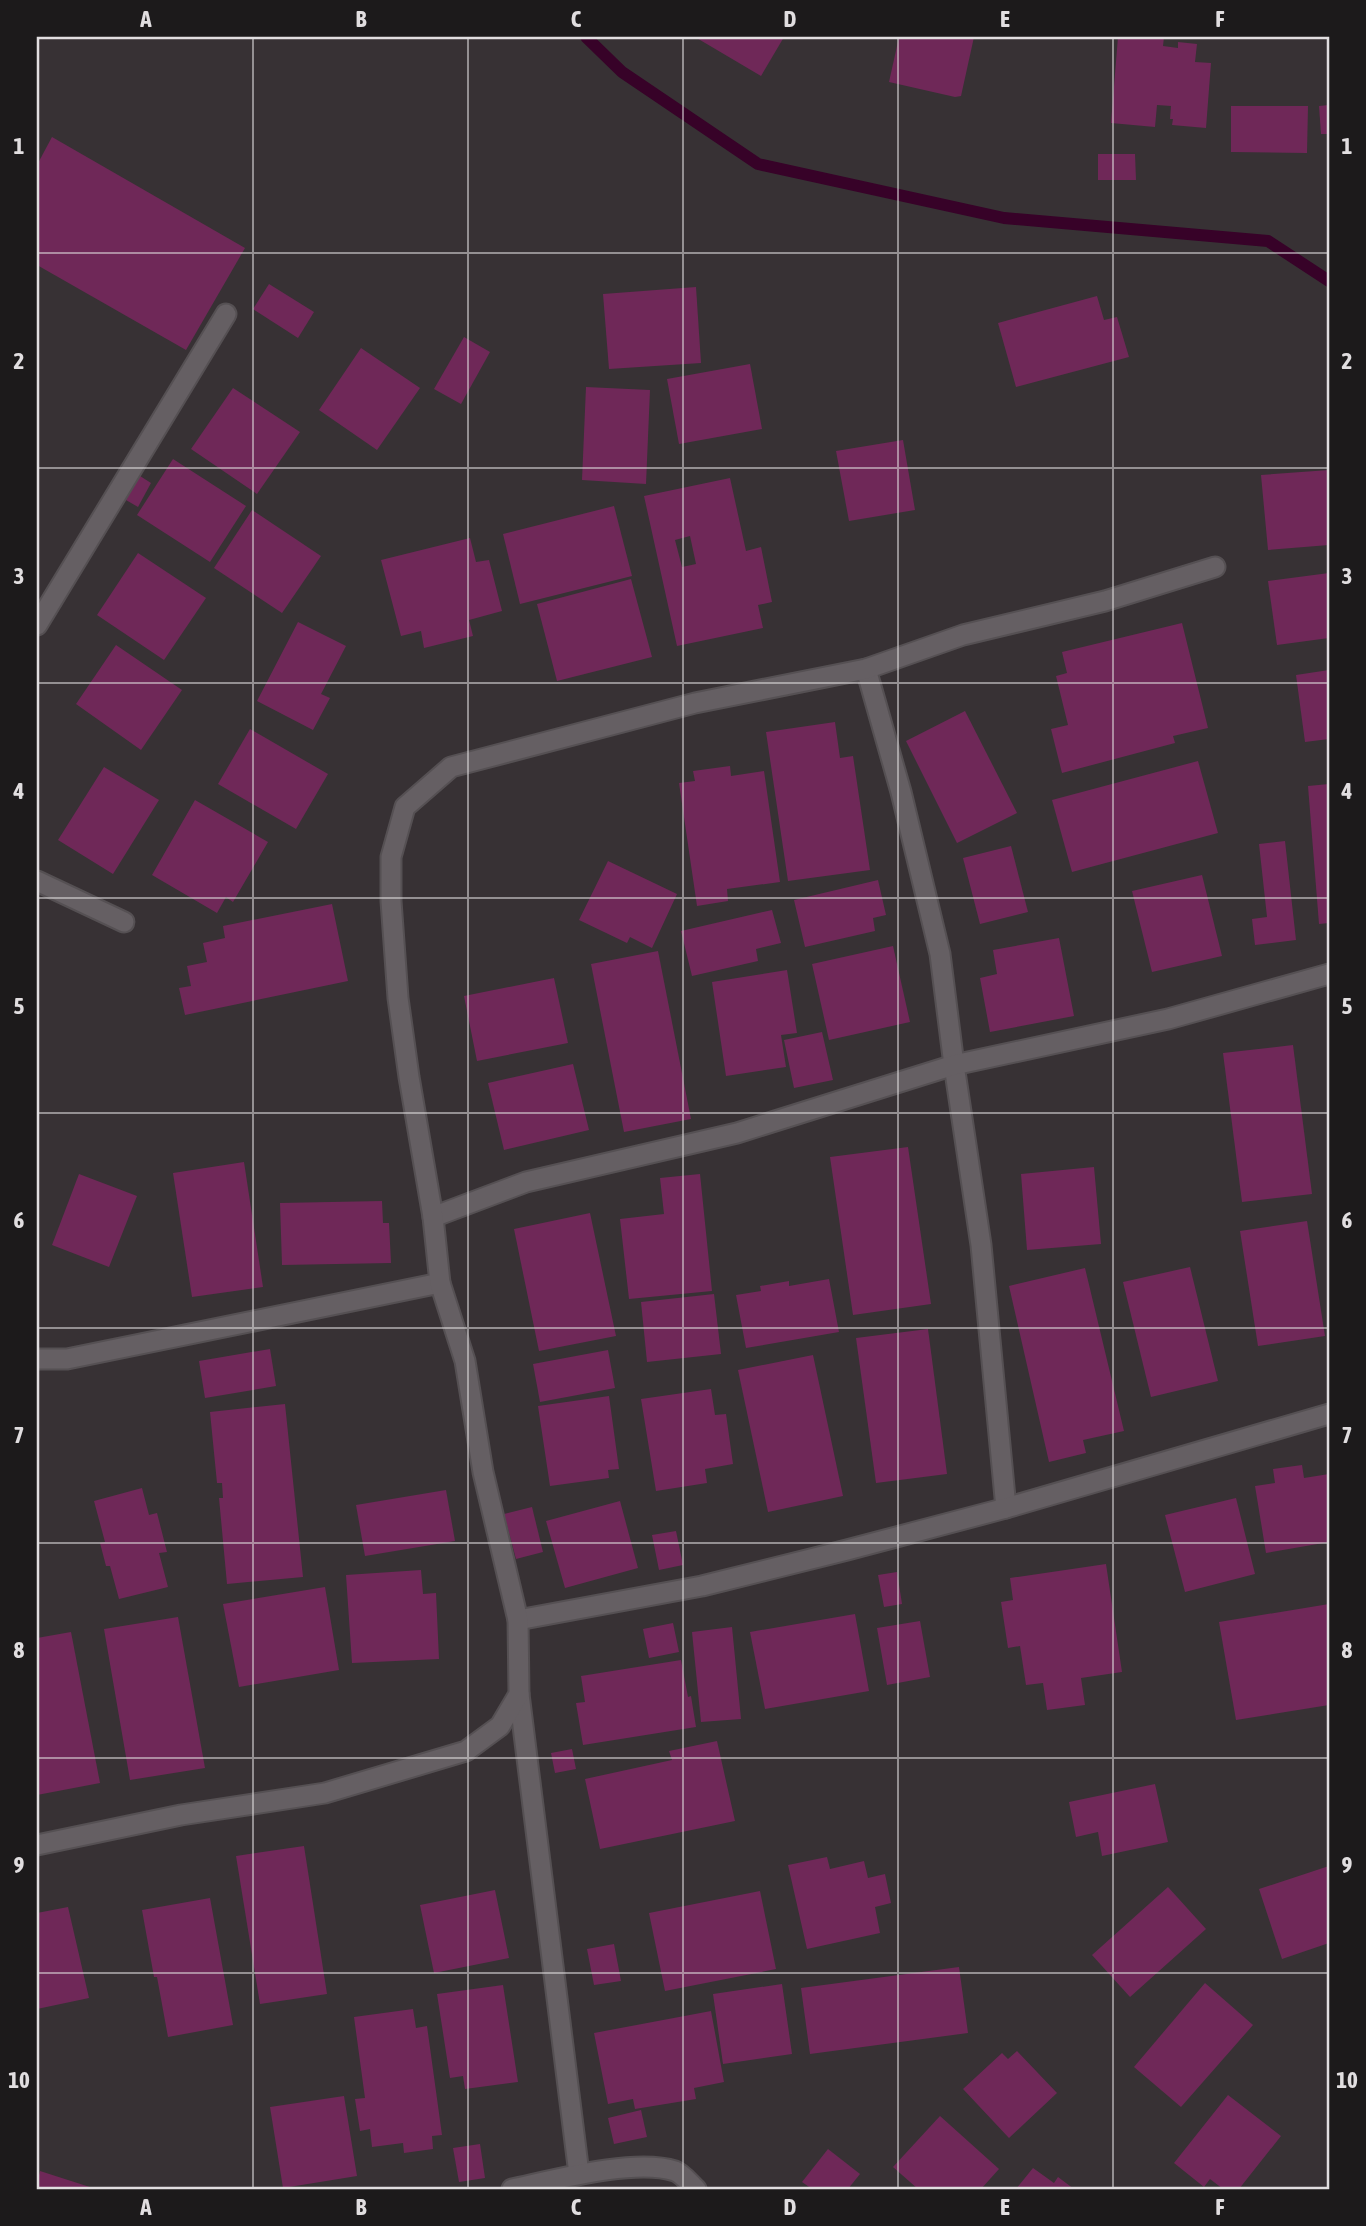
<svg xmlns="http://www.w3.org/2000/svg" width="1366" height="2226" font-family="'Asap Condensed',sans-serif">
<style>
.lines{fill:none;stroke-linecap:round;stroke-linejoin:round}
.stream{stroke:#370228;stroke-width:12}
.building{fill:#6f2858;fill-rule:evenodd}
.minor-casing{stroke:#555053;stroke-width:23}
.minor{stroke:#655f63;stroke-width:19}
.grid{fill:none;stroke:#e1dee0;stroke-width:2;stroke-opacity:0.55}
.neatline{fill:none;stroke:#e1dee0;stroke-width:2.5}
.grid-label{font-size:23px;text-anchor:middle;font-weight:bold;fill:#e1dee0}
</style>
<rect width="100%" height="100%" fill="#373134"/>
<g class="lines">
<polyline class="stream" points="586,37 622,72 758,164 1004,218 1268,241 1329,281"/>
</g>
<g class="building">
<polygon points="695,37 784,37 761,76"/>
<polygon points="899,37 974,37 961,96 955,97 889,82"/>
<polygon points="1118,37 1164,37 1163,46 1178,48 1178,42 1197,44 1195,62 1211,63 1206,128 1172,125 1173,119 1170,119 1171,106 1157,105 1155,127 1111,123"/>
<polygon points="1329,105 1329,134 1321,134 1319,106"/>
<polygon points="1231,106 1308,106 1307,153 1231,152"/>
<polygon points="52,137 245,248 186,350 37,265 37,165"/>
<polygon points="1098,154 1135,154 1136,180 1098,180"/>
<polygon points="269,284 314,312 298,338 253,309"/>
<polygon points="696,287 701,363 609,369 603,294"/>
<polygon points="1097,296 1104,320 1117,317 1129,357 1016,387 998,323"/>
<polygon points="464,337 490,352 461,404 434,389"/>
<polygon points="361,348 420,388 377,450 319,410"/>
<polygon points="750,364 762,429 679,444 667,379"/>
<polygon points="586,387 650,390 646,484 582,480"/>
<polygon points="233,388 300,432 257,494 191,449"/>
<polygon points="903,440 915,510 849,521 836,451"/>
<polygon points="173,459 246,506 210,562 137,515"/>
<polygon points="1329,470 1329,545 1268,550 1261,475"/>
<polygon points="140,476 151,483 138,507 126,500"/>
<path d="M730,478l16,73 15,-4 11,55 -14,3 5,23 -86,18 -33,-150zM690,536l6,28 -14,3 -7,-27z"/>
<polygon points="614,506 632,576 520,604 503,534"/>
<polygon points="252,510 321,556 282,613 214,568"/>
<polygon points="470,538 476,562 489,560 502,611 469,620 473,636 424,648 421,631 401,636 381,560"/>
<polygon points="138,553 206,598 164,660 97,615"/>
<polygon points="1329,573 1329,638 1277,645 1268,581"/>
<polygon points="631,579 652,657 557,681 537,604"/>
<polygon points="298,622 346,646 321,694 330,698 313,730 257,701"/>
<polygon points="1182,623 1208,728 1173,736 1175,743 1062,773 1051,729 1068,725 1056,676 1067,673 1062,652"/>
<polygon points="116,645 182,690 141,750 76,704"/>
<polygon points="1329,670 1329,739 1305,742 1296,675"/>
<polygon points="965,711 1017,813 957,843 906,741"/>
<polygon points="835,722 840,758 853,756 870,870 788,881 766,732"/>
<polygon points="250,729 328,774 296,829 218,784"/>
<polygon points="1198,761 1218,833 1072,872 1052,800"/>
<polygon points="730,766 731,776 764,771 780,882 727,889 728,901 697,906 679,783 695,781 693,771"/>
<polygon points="104,767 159,800 113,874 58,840"/>
<polygon points="1329,784 1329,923 1319,924 1308,786"/>
<polygon points="195,800 268,842 233,902 226,897 217,913 152,875"/>
<polygon points="1285,841 1296,940 1255,945 1252,919 1267,917 1259,844"/>
<polygon points="1011,846 1028,912 980,924 963,858"/>
<polygon points="608,861 677,894 652,948 630,937 627,943 579,920"/>
<polygon points="1202,875 1222,956 1152,972 1132,891"/>
<polygon points="878,880 886,915 873,918 875,931 805,947 794,900"/>
<polygon points="332,904 348,981 185,1015 179,988 191,986 187,966 207,962 203,943 225,938 223,926"/>
<polygon points="772,910 781,943 756,949 758,961 692,976 681,931"/>
<polygon points="1059,938 1074,1016 990,1032 980,978 997,974 993,950"/>
<polygon points="893,946 910,1022 829,1040 812,964"/>
<polygon points="658,951 691,1119 624,1132 591,964"/>
<polygon points="787,970 797,1033 781,1035 786,1067 726,1076 712,982"/>
<polygon points="554,978 568,1043 477,1061 464,996"/>
<polygon points="822,1032 833,1080 794,1088 784,1040"/>
<polygon points="1293,1045 1312,1194 1242,1202 1223,1053"/>
<polygon points="573,1064 589,1130 504,1150 488,1083"/>
<polygon points="908,1147 931,1304 853,1315 830,1157"/>
<polygon points="244,1162 263,1287 192,1297 173,1173"/>
<polygon points="1094,1167 1101,1244 1027,1250 1021,1174"/>
<polygon points="79,1174 137,1196 109,1267 52,1245"/>
<polygon points="700,1174 712,1291 629,1299 620,1219 664,1214 660,1178"/>
<polygon points="382,1201 383,1223 389,1223 391,1263 282,1265 280,1203"/>
<polygon points="590,1213 616,1336 539,1351 514,1229"/>
<polygon points="1307,1221 1325,1336 1258,1346 1240,1231"/>
<polygon points="1190,1267 1218,1381 1151,1397 1123,1282"/>
<polygon points="1085,1268 1124,1431 1083,1440 1086,1453 1049,1462 1009,1286"/>
<polygon points="829,1279 839,1332 746,1348 736,1295 761,1291 760,1286 789,1281 789,1286"/>
<polygon points="714,1294 721,1354 647,1362 641,1302"/>
<polygon points="928,1329 947,1474 876,1483 856,1338"/>
<polygon points="270,1349 276,1386 205,1398 199,1361"/>
<polygon points="608,1350 615,1388 540,1402 533,1364"/>
<polygon points="813,1355 843,1496 768,1512 738,1370"/>
<polygon points="711,1389 715,1415 726,1414 733,1464 705,1469 707,1483 656,1491 641,1399"/>
<polygon points="609,1396 619,1469 608,1470 609,1478 550,1486 538,1406"/>
<polygon points="285,1404 303,1577 227,1584 219,1498 223,1498 222,1483 217,1483 210,1412"/>
<polygon points="1302,1465 1304,1478 1329,1474 1329,1542 1266,1553 1255,1486 1275,1483 1273,1469"/>
<polygon points="142,1488 149,1515 157,1513 167,1552 159,1553 168,1587 119,1599 110,1566 106,1566 100,1543 105,1542 94,1501"/>
<polygon points="446,1490 455,1541 365,1556 356,1505"/>
<polygon points="1236,1498 1255,1574 1185,1592 1165,1515"/>
<polygon points="620,1501 638,1568 565,1588 546,1521"/>
<polygon points="532,1507 543,1552 516,1559 504,1514"/>
<polygon points="676,1531 683,1565 659,1570 652,1535"/>
<polygon points="1106,1564 1122,1672 1081,1678 1085,1705 1047,1710 1043,1683 1026,1685 1020,1646 1008,1648 1001,1602 1013,1600 1010,1578"/>
<polygon points="421,1570 423,1594 436,1593 439,1659 352,1663 346,1575"/>
<polygon points="897,1572 902,1604 884,1607 878,1575"/>
<polygon points="325,1587 339,1670 239,1687 223,1604"/>
<polygon points="1329,1604 1329,1705 1236,1720 1219,1622"/>
<polygon points="855,1614 869,1691 765,1709 750,1632"/>
<polygon points="178,1617 205,1768 130,1780 104,1629"/>
<polygon points="920,1621 930,1677 887,1685 877,1628"/>
<polygon points="673,1623 679,1652 649,1658 643,1629"/>
<polygon points="732,1627 741,1719 701,1722 692,1632"/>
<polygon points="71,1632 100,1783 37,1795 37,1638"/>
<polygon points="681,1660 688,1697 691,1696 696,1727 583,1745 576,1703 585,1702 581,1676"/>
<polygon points="717,1741 735,1821 600,1849 585,1779 672,1760 669,1751"/>
<polygon points="572,1749 576,1769 555,1773 551,1753"/>
<polygon points="1155,1784 1168,1842 1102,1856 1098,1832 1076,1837 1069,1802"/>
<polygon points="304,1846 327,1994 260,2004 236,1856"/>
<polygon points="827,1857 830,1869 864,1861 868,1878 885,1874 891,1903 875,1907 880,1933 807,1949 788,1865"/>
<polygon points="1329,1866 1329,1943 1282,1959 1259,1889"/>
<polygon points="1168,1887 1206,1929 1130,1997 1092,1955"/>
<polygon points="495,1890 509,1958 434,1973 420,1905"/>
<polygon points="760,1891 776,1969 665,1991 649,1913"/>
<polygon points="210,1898 233,2025 168,2037 157,1977 154,1977 142,1910"/>
<polygon points="68,1907 89,1998 37,2009 37,1913"/>
<polygon points="614,1944 621,1981 594,1985 587,1949"/>
<polygon points="959,1967 968,2033 810,2054 801,1988"/>
<polygon points="1205,1983 1253,2025 1181,2107 1134,2067"/>
<polygon points="782,1984 792,2054 723,2064 713,1994"/>
<polygon points="503,1985 518,2082 465,2089 463,2076 450,2078 437,1994"/>
<polygon points="413,2009 416,2028 427,2026 442,2135 432,2136 433,2149 404,2153 403,2143 372,2147 370,2129 360,2131 355,2099 365,2098 354,2017"/>
<polygon points="711,2011 724,2082 694,2088 696,2099 635,2109 633,2099 608,2104 594,2033"/>
<polygon points="1017,2051 1057,2093 1009,2138 963,2089 1002,2053 1008,2059"/>
<polygon points="1228,2095 1281,2136 1239,2189 1223,2189 1210,2179 1204,2187 1174,2163"/>
<polygon points="344,2096 357,2176 283,2188 270,2107"/>
<polygon points="641,2110 647,2137 614,2144 608,2118"/>
<polygon points="940,2116 999,2169 981,2189 918,2189 893,2167"/>
<polygon points="480,2144 485,2178 459,2182 453,2148"/>
<polygon points="828,2149 860,2174 848,2189 812,2189 802,2182"/>
<polygon points="1033,2168 1054,2183 1058,2177 1074,2189 1016,2189"/>
<polygon points="40,2171 96,2189 37,2189 37,2175 39,2175"/>
</g>
<g class="lines">
<g class="minor-casing">
<g id="minor">
<polyline points="37,625 226,314"/>
<polyline points="866,669 901,792 940,954 954,1065 981,1245 1006,1508"/>
<polyline points="37,881 124,922"/>
<polyline points="433,1217 526,1182 737,1133 954,1065 1168,1019 1329,974"/>
<polyline points="37,1359 67,1359 440,1283"/>
<polyline points="518,1620 702,1586 847,1550 1006,1508 1329,1414"/>
<polyline points="519,1694 579,2174"/>
<polyline points="37,1845 181,1815 325,1793 466,1751 500,1726 519,1694 518,1620 483,1472 465,1361 440,1283 433,1217 409,1077 398,998 391,901 391,857 405,807 451,767 695,703 866,669 963,635 1105,601 1215,567"/>
<path d="M512,2189c42,-9 123,-31 163,-18 8,3 15,13 21,18"/>
</g>
</g>
<use href="#minor" class="minor"/>
</g>
<path class="grid" d="M253,37v2152M468,37v2152M683,37v2152M898,37v2152M1113,37v2152M37,253h1292M37,468h1292M37,683h1292M37,898h1292M37,1113h1292M37,1328h1292M37,1543h1292M37,1758h1292M37,1973h1292"/>
<rect width="1366" height="2226" fill="none" stroke="#1c1a1b" stroke-width="77"/>
<rect x="38" y="38" width="1290" height="2150" class="neatline"/>
<g class="grid-label">
<text x="146" y="27">A</text>
<text x="361" y="27">B</text>
<text x="576" y="27">C</text>
<text x="790" y="27">D</text>
<text x="1005" y="27">E</text>
<text x="1220" y="27">F</text>
<text x="19" y="154">1</text>
<text x="1347" y="154">1</text>
<text x="19" y="369">2</text>
<text x="1347" y="369">2</text>
<text x="19" y="584">3</text>
<text x="1347" y="584">3</text>
<text x="19" y="799">4</text>
<text x="1347" y="799">4</text>
<text x="19" y="1014">5</text>
<text x="1347" y="1014">5</text>
<text x="19" y="1228">6</text>
<text x="1347" y="1228">6</text>
<text x="19" y="1443">7</text>
<text x="1347" y="1443">7</text>
<text x="19" y="1658">8</text>
<text x="1347" y="1658">8</text>
<text x="19" y="1873">9</text>
<text x="1347" y="1873">9</text>
<text x="19" y="2088">10</text>
<text x="1347" y="2088">10</text>
<text x="146" y="2215">A</text>
<text x="361" y="2215">B</text>
<text x="576" y="2215">C</text>
<text x="790" y="2215">D</text>
<text x="1005" y="2215">E</text>
<text x="1220" y="2215">F</text>
</g>
</svg>
